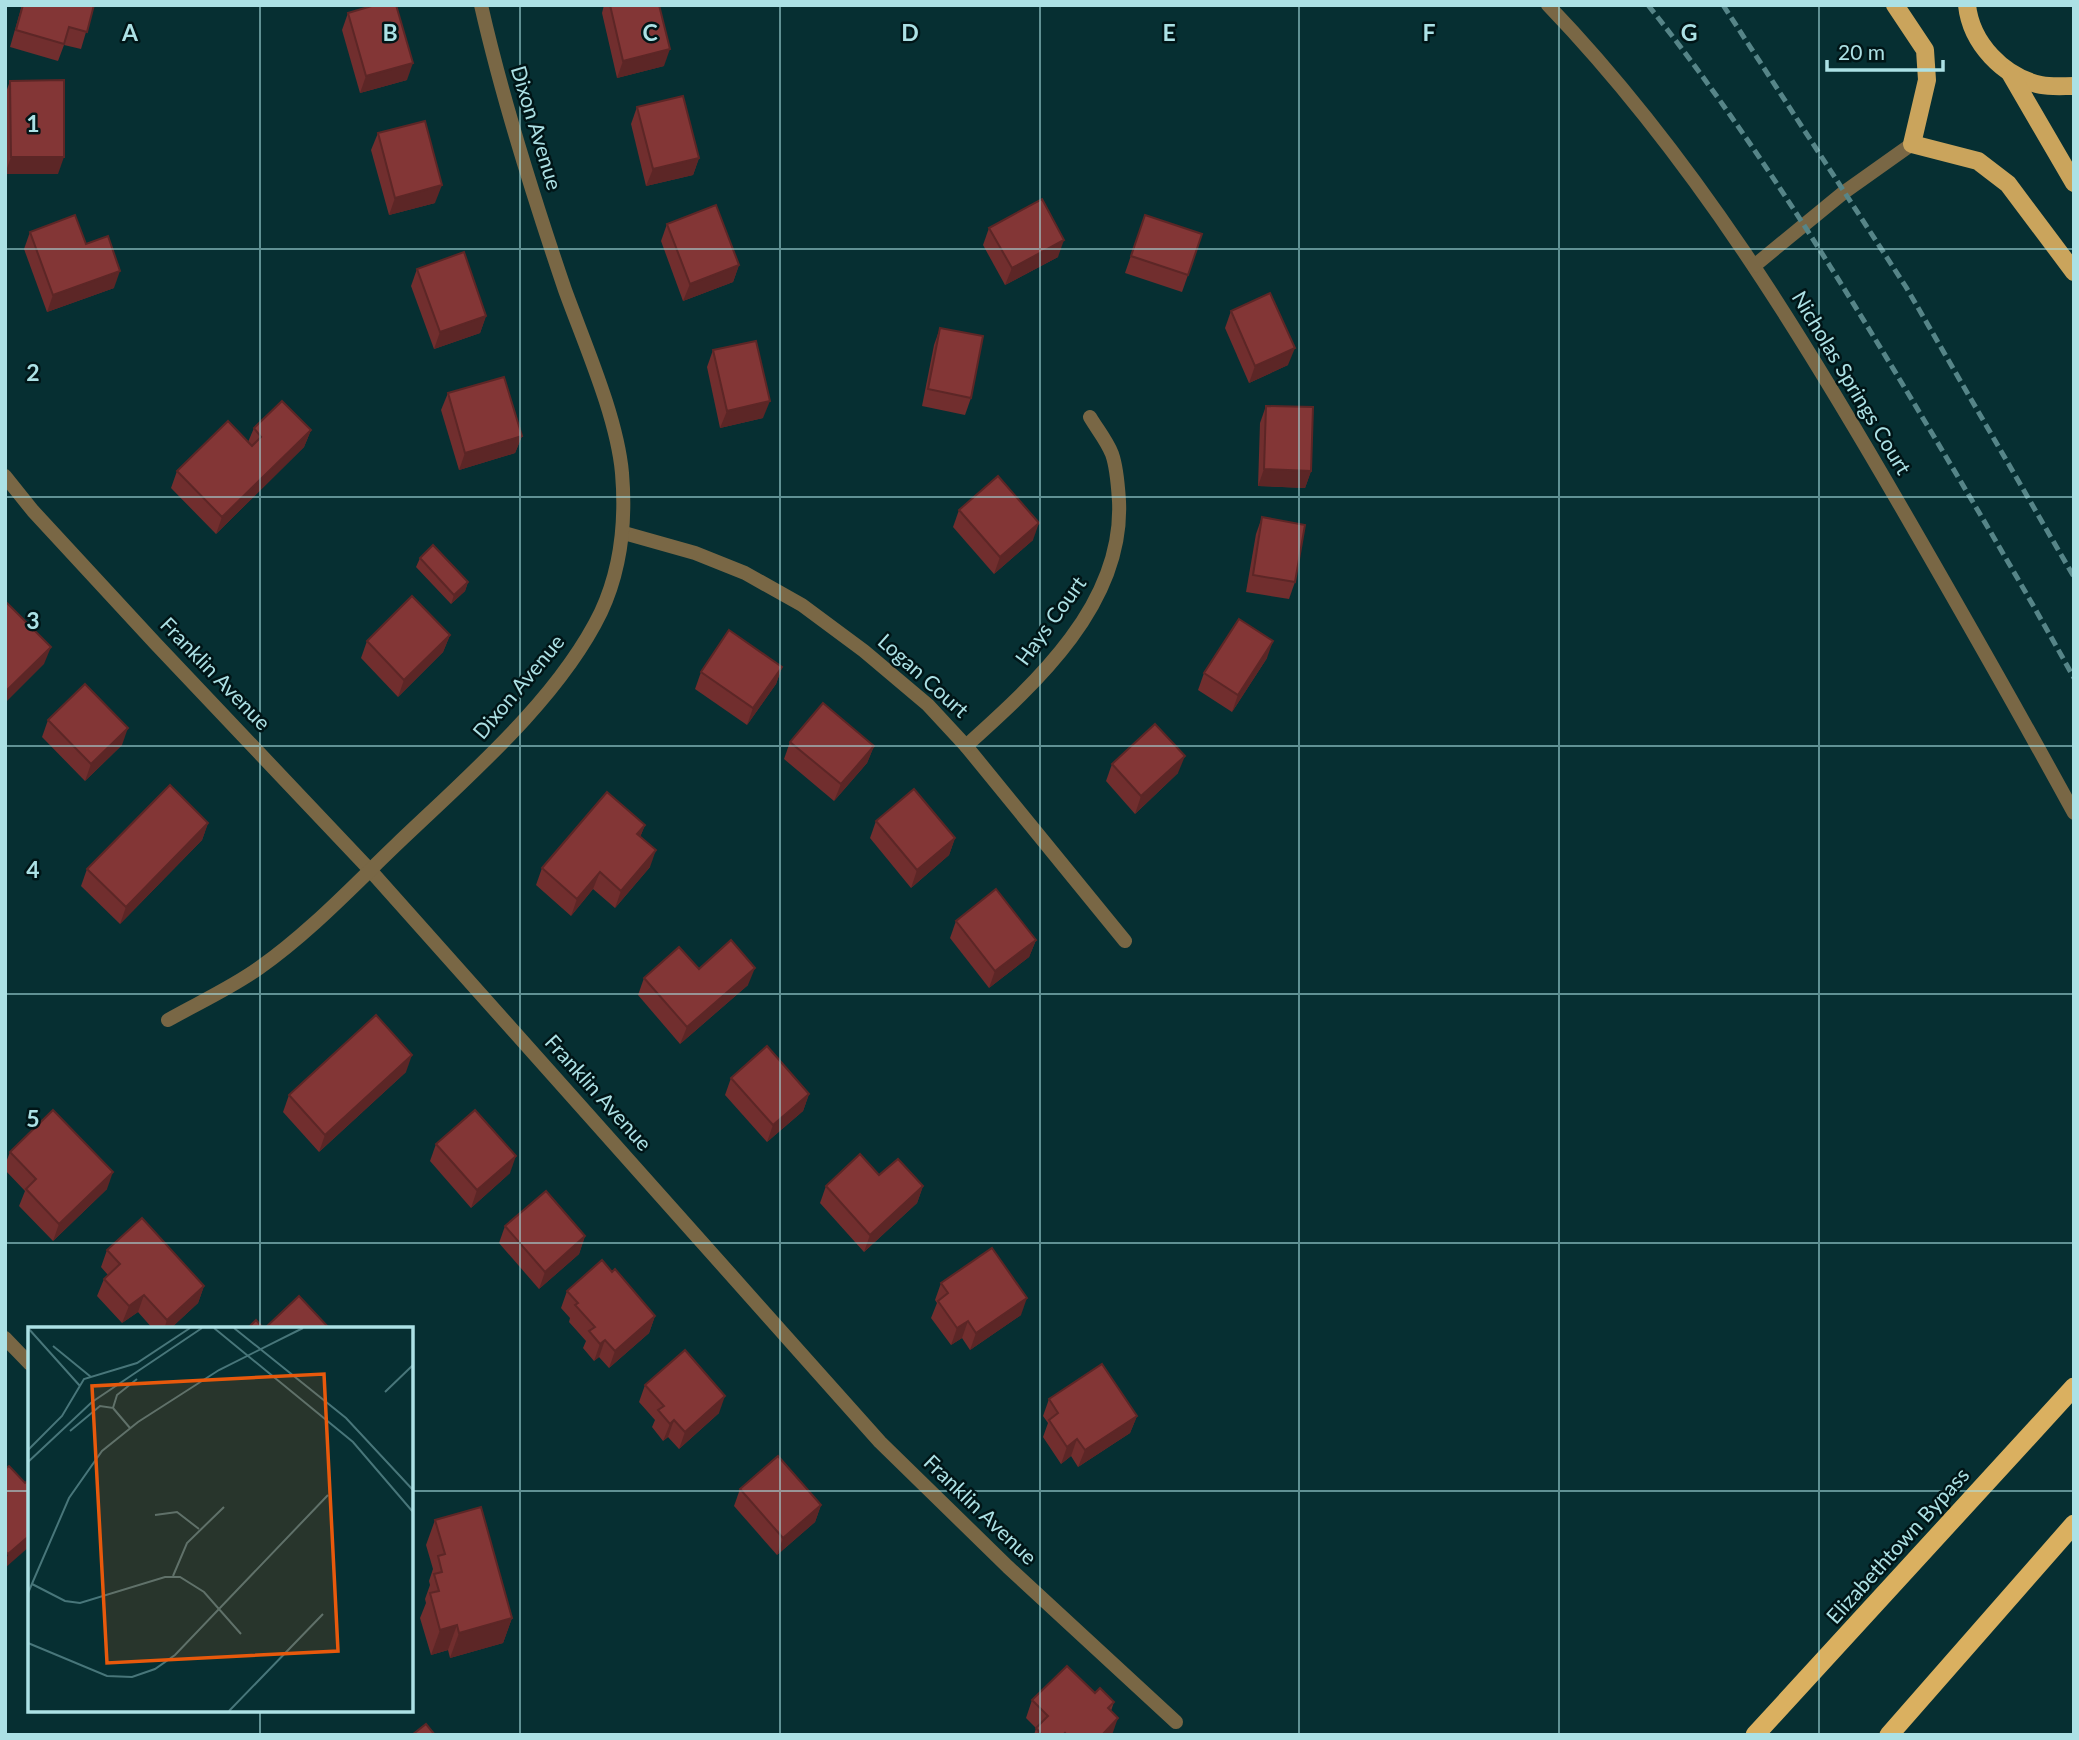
<svg xmlns="http://www.w3.org/2000/svg" width="2079" height="1740" font-family="Lato,sans-serif">
<style>
.lines{fill:none;stroke-linecap:round;stroke-linejoin:round}
.minor{stroke:#796745;stroke-width:14}
.primary{stroke:#caa45c;stroke-width:18}
.trunk{stroke:#dab060;stroke-width:19}
.rail{stroke:#568588;stroke-width:5;stroke-dasharray:10 5;stroke-linecap:butt}
.wall{fill:#712e2e}
.shaded-wall{fill:#5c2626}
.building{fill:#833636;stroke:#5c2626;stroke-width:2}
.grid{fill:none;stroke:#ace1e5;stroke-width:2;stroke-opacity:0.55}
.labels{text-anchor:middle;stroke-width:5;stroke-linejoin:round;paint-order:stroke}
.street-label{font-size:21px;fill:#ace1e5;stroke:#001517}
.inset-road{fill:none;stroke:#48767a;stroke-width:2}
.view{fill:#e8590c;fill-opacity:0.15;stroke:#e8590c;stroke-width:3.5}
.inset-edge{fill:none;stroke:#ace1e5;stroke-width:3.5}
.grid-label{font-size:23px;text-anchor:middle;font-weight:bold;fill:#ace1e5;stroke:#001517;stroke-width:5;stroke-linejoin:round;paint-order:stroke}
</style>
<rect width="100%" height="100%" fill="#062f32"/>
<g class="lines">
<g class="minor">
<path d="M1548,5c146,152 255,332 360,514 56,97 112,195 166,294"/>
<polyline points="1754,266 1843,193 1912,144"/>
<polyline points="5,476 33,511 155,643 370,870 880,1442 1008,1567 1176,1722"/>
<polyline points="624,533 695,553 745,573 802,605 864,651 928,705 966,746 1125,941"/>
<path d="M966,746c70,-63 158,-142 153,-245 -1,-15 -2,-33 -7,-47 -5,-13 -15,-25 -22,-37"/>
<path d="M168,1020c30,-17 63,-32 91,-52 51,-36 93,-81 138,-124 69,-66 162,-145 204,-232 20,-43 25,-92 21,-139 -5,-56 -37,-128 -57,-183 -32,-94 -62,-188 -84,-285"/>
<polyline points="5,1338 30,1364"/>
</g>
<g class="primary">
<polyline points="1895,5 1925,50 1927,80 1912,144 1978,161 2008,184 2074,272"/>
<path d="M1967,5c4,38 36,72 74,80 10,2 22,1 33,1"/>
<polyline points="2010,73 2074,183"/>
</g>
<g class="trunk">
<polyline points="1755,1735 2074,1387"/>
<polyline points="1889,1735 2074,1524"/>
</g>
<g class="rail">
<path d="M1648,5c94,118 174,246 252,375 59,98 118,197 174,298"/>
<polyline points="1723,5 1906,287 2074,577"/>
</g>
</g>
<g class="wall">
<polygon points="22,5 94,5 81,49 64,45 58,61 10,47"/>
<polygon points="604,5 659,5 664,66 617,78 602,13"/>
<polygon points="348,13 407,80 360,93 342,30"/>
<polygon points="10,81 58,174 5,174 5,95"/>
<polygon points="637,107 699,158 693,175 646,186 631,124"/>
<polygon points="378,133 435,203 389,215 371,150"/>
<polygon points="667,224 739,265 733,282 683,301 661,241"/>
<polygon points="989,228 1058,257 1005,285 983,245"/>
<polygon points="30,232 86,244 114,288 47,312 24,249"/>
<polygon points="1139,232 1188,275 1182,292 1125,273"/>
<polygon points="417,269 486,316 480,333 434,349 411,286"/>
<polygon points="1231,311 1288,365 1249,383 1225,328"/>
<polygon points="940,328 971,398 965,415 922,406 934,345"/>
<polygon points="713,350 763,418 720,428 707,367"/>
<polygon points="448,393 522,436 515,453 459,470 441,410"/>
<polygon points="1266,406 1311,471 1305,488 1258,486 1260,423"/>
<polygon points="254,428 311,430 304,447 216,534 171,488 177,471 248,442"/>
<polygon points="959,510 1033,540 994,574 953,527"/>
<polygon points="1262,517 1295,582 1289,599 1246,592 1256,534"/>
<polygon points="420,558 468,582 465,591 451,604 416,567"/>
<polygon points="450,635 443,652 398,697 361,658 367,641"/>
<polygon points="1267,658 1232,712 1198,690 1204,673"/>
<polygon points="782,667 776,684 747,725 695,689 701,672"/>
<polygon points="48,720 122,745 85,781 42,737"/>
<polygon points="790,742 874,746 867,763 834,801 784,759"/>
<polygon points="1112,764 1178,773 1135,814 1106,781"/>
<polygon points="876,821 955,838 949,855 911,888 870,838"/>
<polygon points="208,823 202,840 120,924 81,886 87,869"/>
<polygon points="645,825 640,837 650,867 615,908 593,889 571,916 536,885 542,868"/>
<polygon points="956,921 1036,940 1029,957 989,988 950,938"/>
<polygon points="699,969 748,985 680,1044 638,995 644,978"/>
<polygon points="406,1072 319,1152 283,1112 289,1095"/>
<polygon points="731,1078 809,1094 803,1111 767,1142 725,1095"/>
<polygon points="436,1144 510,1173 471,1208 430,1161"/>
<polygon points="10,1152 107,1189 53,1241 19,1206 25,1191 5,1170 5,1165"/>
<polygon points="879,1175 923,1186 917,1203 864,1252 820,1203 826,1186"/>
<polygon points="505,1226 585,1236 579,1254 539,1289 499,1243"/>
<polygon points="107,1250 204,1286 198,1303 170,1329 153,1329 138,1312 122,1323 97,1296 104,1279 108,1275 101,1267"/>
<polygon points="612,1272 655,1316 649,1333 609,1368 599,1357 594,1361 583,1348 586,1341 569,1322 570,1318 561,1308 567,1291"/>
<polygon points="941,1283 1021,1315 970,1350 962,1338 951,1345 931,1318 937,1303 935,1300"/>
<polygon points="645,1385 719,1413 679,1449 668,1437 663,1441 652,1427 655,1420 639,1402"/>
<polygon points="1049,1399 1137,1416 1130,1433 1078,1467 1071,1456 1061,1464 1043,1437 1048,1423 1043,1416"/>
<polygon points="740,1489 821,1505 815,1522 777,1555 734,1506"/>
<polygon points="435,1520 512,1618 503,1643 450,1658 448,1650 431,1655 420,1618 426,1603 425,1599 430,1585 429,1581 433,1569 426,1545"/>
<polygon points="1095,1693 1114,1702 1111,1711 1112,1735 1034,1735 1036,1728 1026,1718 1032,1700"/>
</g>
<g class="shaded-wall">
<polygon points="670,49 664,66 617,78 623,61"/>
<polygon points="413,63 407,80 360,93 366,76"/>
<polygon points="11,157 64,157 58,174 5,174"/>
<polygon points="699,158 693,175 646,186 653,169"/>
<polygon points="442,185 435,203 389,215 395,198"/>
<polygon points="1064,240 1058,257 1005,285 1012,268"/>
<polygon points="739,265 733,282 683,301 690,284"/>
<polygon points="120,271 114,288 47,312 53,295"/>
<polygon points="486,316 480,333 434,349 440,332"/>
<polygon points="1295,348 1288,365 1249,383 1255,366"/>
<polygon points="770,401 763,418 720,428 727,411"/>
<polygon points="311,430 304,447 216,534 222,517"/>
<polygon points="522,436 515,453 459,470 465,453"/>
<polygon points="1264,469 1311,471 1305,488 1258,486"/>
<polygon points="1039,523 1033,540 994,574 1000,557"/>
<polygon points="468,582 465,591 451,604 454,595"/>
<polygon points="450,635 443,652 398,697 404,680"/>
<polygon points="1273,641 1267,658 1232,712 1238,695"/>
<polygon points="51,647 44,664 5,703 5,692"/>
<polygon points="782,667 776,684 747,725 753,708"/>
<polygon points="128,728 122,745 85,781 91,764"/>
<polygon points="874,746 867,763 834,801 841,784"/>
<polygon points="1185,756 1178,773 1135,814 1141,796"/>
<polygon points="208,823 202,840 120,924 126,907"/>
<polygon points="645,825 638,842 637,834"/>
<polygon points="955,838 949,855 911,888 917,870"/>
<polygon points="656,850 650,867 615,908 621,891"/>
<polygon points="600,872 593,889 571,916 577,899"/>
<polygon points="1036,940 1029,957 989,988 995,971"/>
<polygon points="755,968 748,985 680,1044 687,1027"/>
<polygon points="412,1055 406,1072 319,1152 325,1135"/>
<polygon points="809,1094 803,1111 767,1142 773,1125"/>
<polygon points="516,1156 510,1173 471,1208 477,1190"/>
<polygon points="113,1172 107,1189 53,1241 59,1224"/>
<polygon points="923,1186 917,1203 864,1252 870,1235"/>
<polygon points="585,1236 579,1254 539,1289 545,1272"/>
<polygon points="204,1286 198,1303 170,1329 164,1329 167,1320"/>
<polygon points="144,1295 138,1312 122,1323 129,1306"/>
<polygon points="1027,1298 1021,1315 970,1350 976,1333"/>
<polygon points="655,1316 649,1333 609,1368 615,1351"/>
<polygon points="968,1321 962,1338 951,1345 957,1328"/>
<polygon points="605,1340 599,1357 594,1361 600,1344"/>
<polygon points="725,1396 719,1413 679,1449 685,1432"/>
<polygon points="1137,1416 1130,1433 1078,1467 1085,1450"/>
<polygon points="674,1420 668,1437 663,1441 670,1424"/>
<polygon points="1077,1439 1071,1456 1061,1464 1067,1447"/>
<polygon points="821,1505 815,1522 777,1555 783,1538"/>
<polygon points="30,1535 30,1546 5,1568 5,1563 8,1554"/>
<polygon points="512,1618 503,1643 450,1658 459,1633"/>
<polygon points="457,1625 448,1650 431,1655 440,1630"/>
<polygon points="1118,1718 1112,1735 1102,1735"/>
</g>
<g class="building">
<polygon points="23,5 94,5 87,32 69,27 64,44 16,30"/>
<polygon points="375,5 396,5 413,63 366,76 348,13"/>
<polygon points="610,5 659,5 670,49 623,61"/>
<polygon points="64,80 64,157 11,157 10,81"/>
<polygon points="683,96 699,158 653,169 637,107"/>
<polygon points="425,121 442,185 395,198 378,133"/>
<polygon points="1042,199 1064,240 1012,268 989,228"/>
<polygon points="716,205 739,265 690,284 667,224"/>
<polygon points="75,215 86,244 108,236 120,271 53,295 30,232"/>
<polygon points="1145,215 1202,234 1188,275 1131,256"/>
<polygon points="464,252 486,316 440,332 417,269"/>
<polygon points="1270,293 1295,348 1255,366 1231,311"/>
<polygon points="940,328 983,336 971,398 928,389"/>
<polygon points="756,341 770,401 727,411 713,350"/>
<polygon points="504,377 522,436 465,453 448,393"/>
<polygon points="282,401 311,430 222,517 177,471 228,421 252,446 261,437 254,428"/>
<polygon points="1266,406 1313,407 1311,471 1264,469"/>
<polygon points="998,476 1039,523 1000,557 959,510"/>
<polygon points="1262,517 1305,525 1295,582 1253,575"/>
<polygon points="433,545 468,582 454,595 420,558"/>
<polygon points="412,596 450,635 404,680 367,641"/>
<polygon points="7,603 51,647 5,692 5,604"/>
<polygon points="1239,619 1273,641 1238,695 1204,673"/>
<polygon points="729,630 782,667 753,708 701,672"/>
<polygon points="85,684 128,728 91,764 48,720"/>
<polygon points="823,703 874,746 841,784 790,742"/>
<polygon points="1155,724 1185,756 1141,796 1112,764"/>
<polygon points="170,785 208,823 126,907 87,869"/>
<polygon points="914,789 955,838 917,870 876,821"/>
<polygon points="607,792 645,825 637,834 656,850 621,891 600,872 577,899 542,868"/>
<polygon points="996,889 1036,940 995,971 956,921"/>
<polygon points="731,940 755,968 687,1027 644,978 679,947 699,969"/>
<polygon points="376,1015 412,1055 325,1135 289,1095"/>
<polygon points="767,1046 809,1094 773,1125 731,1078"/>
<polygon points="53,1110 113,1172 59,1224 26,1189 36,1179 10,1152"/>
<polygon points="475,1110 516,1156 477,1190 436,1144"/>
<polygon points="860,1154 879,1175 898,1159 923,1186 870,1235 826,1186"/>
<polygon points="546,1191 585,1236 545,1272 505,1226"/>
<polygon points="142,1218 204,1286 167,1320 144,1295 129,1306 104,1279 120,1264 107,1250"/>
<polygon points="992,1248 1027,1298 976,1333 968,1321 957,1328 938,1301 948,1293 941,1283"/>
<polygon points="602,1260 612,1272 615,1269 655,1316 615,1351 605,1340 600,1344 589,1331 595,1327 575,1305 578,1303 567,1291"/>
<polygon points="299,1296 330,1329 264,1329"/>
<polygon points="256,1320 264,1329 247,1329"/>
<polygon points="685,1350 725,1396 685,1432 674,1420 670,1424 658,1410 664,1406 645,1385"/>
<polygon points="1102,1364 1137,1416 1085,1450 1077,1439 1067,1447 1049,1420 1058,1413 1049,1399"/>
<polygon points="778,1456 821,1505 783,1538 740,1489"/>
<polygon points="9,1466 25,1483 30,1479 30,1535 8,1554 5,1551 5,1469"/>
<polygon points="481,1507 512,1618 459,1633 457,1625 440,1630 430,1593 439,1591 434,1574 442,1572 438,1556 445,1554 435,1520"/>
<polygon points="1067,1666 1095,1693 1100,1688 1114,1702 1108,1708 1118,1718 1102,1735 1067,1735 1065,1733 1063,1735 1042,1735 1036,1728 1048,1716 1032,1700"/>
<polygon points="426,1724 435,1735 412,1735"/>
</g>
<path class="grid" d="M260,5v1324M520,5v1730M780,5v1730M1040,5v1730M1299,5v1730M1559,5v1730M1819,5v1730M5,249h2069M5,497h2069M5,746h2069M5,994h2069M5,1243h2069M5,1491h25M411,1491h1663M260,1710v25"/>
<g class="labels">
<g class="street-label">
<text transform="translate(536 128) rotate(73)" y="7">Dixon Avenue</text>
<text transform="translate(1851 383) rotate(59)" y="7">Nicholas Springs Court</text>
<text transform="translate(1051 621) rotate(-54)" y="7">Hays Court</text>
<text transform="translate(215 674) rotate(46)" y="7">Franklin Avenue</text>
<text transform="translate(923 676) rotate(42)" y="7">Logan Court</text>
<text transform="translate(519 687) rotate(-50)" y="7">Dixon Avenue</text>
<text transform="translate(598 1093) rotate(48)" y="7">Franklin Avenue</text>
<text transform="translate(980 1510) rotate(44)" y="7">Franklin Avenue</text>
<text transform="translate(1898 1546) rotate(-48)" y="7">Elizabethtown Bypass</text>
</g>
</g>
<g transform="translate(28 1327)">
<rect width="385" height="385" fill="#062f32"/>
<path class="inset-road" d="M0,1l52,58M186,1l139,114 60,70M206,1l112,90 67,72M25,19l38,31M357,65l28,-27M85,81l17,20M42,104l30,-25 13,2 4,-13 20,-16M0,123l34,-34 22,-37 53,-16 53,-35M0,135l64,-60 110,-74M127,188l22,-3 22,17M145,249l14,-33 37,-36M4,257l33,17 15,2 85,-26h15l24,15 37,42M0,266l41,-95 33,-47 36,-29 81,-52 84,-42M0,316l79,33 25,1 23,-8 20,-14 153,-160M201,384l94,-97"/>
<path class="view" d="M296,47l14,277 -231,12 -15,-277z"/>
<rect width="385" height="385" class="inset-edge"/>
</g>
<g class="grid-label">
<text x="130" y="41">A</text>
<text x="390" y="41">B</text>
<text x="650" y="41">C</text>
<text x="910" y="41">D</text>
<text x="1169" y="41">E</text>
<text x="1429" y="41">F</text>
<text x="1689" y="41">G</text>
<text x="33" y="132">1</text>
<text x="33" y="381">2</text>
<text x="33" y="629">3</text>
<text x="33" y="878">4</text>
<text x="33" y="1127">5</text>
</g>
<rect width="2079" height="1740" fill="none" stroke="#ace1e5" stroke-width="14"/>
<path d="M1827 60v10h116v-10" fill="none" stroke="#ace1e5" stroke-width="3.5"/>
<text x="1838" y="60" font-size="21" fill="#ace1e5" stroke="#001517" stroke-width="5" paint-order="stroke">20 m</text>
</svg>
